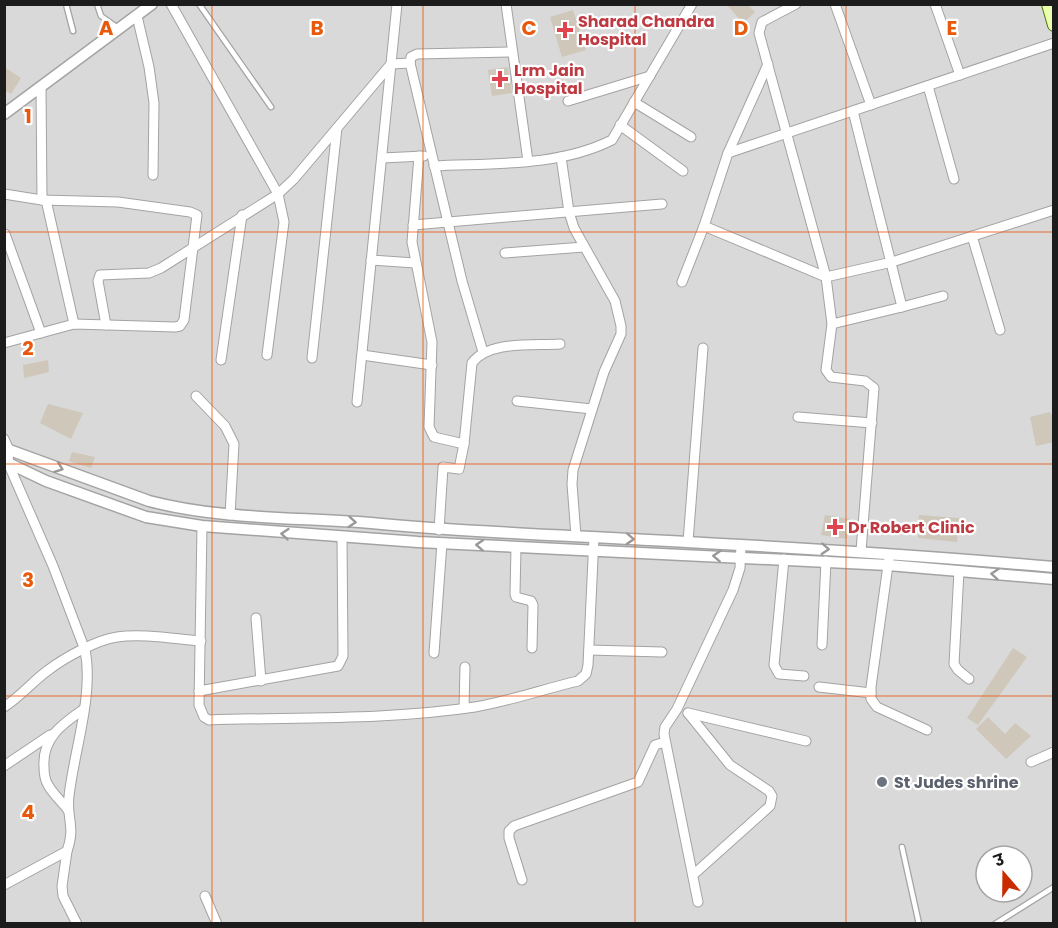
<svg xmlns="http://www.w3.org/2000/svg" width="1058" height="928" font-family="Poppins,'Noto Sans Devanagari',sans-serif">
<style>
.residential{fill:#dad9d9;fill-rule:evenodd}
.building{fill:#cec7ba}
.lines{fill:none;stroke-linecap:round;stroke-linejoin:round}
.service-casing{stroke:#a3a3a3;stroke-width:7}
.minor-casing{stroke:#a3a3a3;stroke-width:11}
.tertiary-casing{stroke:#a3a3a3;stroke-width:13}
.secondary-casing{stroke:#4f7600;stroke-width:14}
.service{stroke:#fff;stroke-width:4.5}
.minor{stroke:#fff;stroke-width:9}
.tertiary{stroke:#fff;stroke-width:10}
.secondary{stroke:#e9feaf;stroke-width:12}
.oneway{stroke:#999}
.grid{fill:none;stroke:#e8590c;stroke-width:1.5;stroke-opacity:0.55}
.health-dot{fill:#e0444e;stroke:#fff;stroke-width:2}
.worship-dot{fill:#6b7280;stroke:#fff;stroke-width:2}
.labels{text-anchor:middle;stroke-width:4.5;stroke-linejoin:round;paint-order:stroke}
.health-label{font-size:16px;font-weight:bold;fill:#be3a42;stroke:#fff;text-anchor:start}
.worship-label{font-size:16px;font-weight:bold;fill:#5b616d;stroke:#fff;text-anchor:start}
.grid-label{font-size:20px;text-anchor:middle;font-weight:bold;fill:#e8590c;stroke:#fff;stroke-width:4.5;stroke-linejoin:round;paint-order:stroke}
</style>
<rect width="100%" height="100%" fill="#eeede1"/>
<path class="residential" d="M5,5h1048v918l-1048,1zM986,856h36v36h-36z"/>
<g class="building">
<polygon points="726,4 747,4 755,12 743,23"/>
<polygon points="573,10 586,50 562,57 550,17"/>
<polygon points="4,67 21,78 11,94 4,90"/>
<polygon points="508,67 512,93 492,96 488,70"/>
<polygon points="48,360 49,372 24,378 23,365"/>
<polygon points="48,404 83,413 71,439 40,423"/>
<polygon points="1050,412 1054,419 1054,442 1036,446 1030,417"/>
<polygon points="72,452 95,457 91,468 69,461"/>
<polygon points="825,515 850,519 847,539 821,535"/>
<polygon points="919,515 959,518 957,542 918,538"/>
<polygon points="1013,648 1027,657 978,725 967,718"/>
<polygon points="988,717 1005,734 1015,723 1031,736 1006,759 976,729"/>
</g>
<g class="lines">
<g class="service-casing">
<g id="service">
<polyline points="66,4 73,31"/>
<polyline points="97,4 101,16 118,28"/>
<polyline points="199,4 271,107"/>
<polyline points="902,847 919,924"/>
<polyline points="995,924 1054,887"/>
</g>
</g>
<g class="minor-casing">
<g id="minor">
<polyline points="171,4 278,194 284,222 267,355"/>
<polyline points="506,4 528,161"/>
<polyline points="796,4 762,22 759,33 826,277 832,324 902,307 853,111"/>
<polyline points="835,4 871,105"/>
<polyline points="935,4 960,75"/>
<polyline points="137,16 149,67 154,103 153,175"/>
<polyline points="410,63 411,57 417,54 512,52"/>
<polyline points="768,64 728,153 704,226 826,277 892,262 1054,210"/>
<polyline points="928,86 954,179"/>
<polyline points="568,101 650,76"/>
<polyline points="634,102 691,137"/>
<polyline points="620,125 683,171"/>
<polyline points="728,153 1054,43"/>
<polyline points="419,156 412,242 432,342 429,427 434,437 464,444"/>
<polyline points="561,157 569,212 574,228 615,301 621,326 621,334 604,372 573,470 572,484 576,536"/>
<polyline points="382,158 424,156"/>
<path d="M434,166c59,-3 124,1 178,-26l80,-136"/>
<polyline points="4,194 42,200"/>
<polyline points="46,200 74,324"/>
<polyline points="413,225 662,204"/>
<polyline points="5,234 41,333"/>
<polyline points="972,236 1000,330"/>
<polyline points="505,253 584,247"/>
<polyline points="371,260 415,263"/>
<polyline points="682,282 704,226"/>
<polyline points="902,307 943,296"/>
<polyline points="832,324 826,370 831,377 865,381 874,388 861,551"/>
<polyline points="106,325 98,281 100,275 149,273 161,268 278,194 294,179 391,64 410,63 462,281 483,352"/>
<polyline points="4,343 74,324 175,327 180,326 184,320 197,215 190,212 118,202 42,200 41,87"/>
<polyline points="362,355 432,365"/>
<polyline points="312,358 337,128"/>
<polyline points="221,360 242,215"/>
<polyline points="196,396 225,426 234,444 230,515"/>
<polyline points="517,401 592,409"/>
<polyline points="357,402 397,4"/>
<polyline points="798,417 872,423"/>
<path d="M4,439l5,11 -1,13 45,103 32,84c9,45 -11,101 -16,146 -3,22 7,30 -2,55l-63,34"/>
<path d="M202,526l-3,179 5,12 5,3c88,-3 179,0 266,-13 35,-6 69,-18 103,-26l8,-7 2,-9 6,-128"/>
<path d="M439,530l4,-63 16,2 5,-25 8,-81c17,-23 62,-17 88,-19"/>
<polyline points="688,542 703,348"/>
<polyline points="516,547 515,594 516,597 531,601 533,605 532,648"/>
<polyline points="889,558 871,687 871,699 877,707 927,730"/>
<polyline points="784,559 774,665 779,674 804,676"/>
<polyline points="959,571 954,664 958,670 969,679"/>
<polyline points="256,618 261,681"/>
<polyline points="822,645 826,561"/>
<polyline points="589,650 662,652"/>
<polyline points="434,653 442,543"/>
<polyline points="819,687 871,693"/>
<polyline points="199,691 338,666 343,656 342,537"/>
<path d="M4,707c16,-10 28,-25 43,-36 17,-13 49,-31 70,-34 24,-4 59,2 84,4"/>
<polyline points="464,708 465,667"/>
<polyline points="688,713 730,765 769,791 772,796 770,806 693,875"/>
<polyline points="688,713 806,741"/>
<polyline points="1031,762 1054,752"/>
<polyline points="4,766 50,735"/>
<path d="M68,810c-6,-8 -15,-16 -20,-25 -3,-5 -4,-13 -4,-18 -2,-29 18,-43 40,-58"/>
<polyline points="67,851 62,886 63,896 77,924"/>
<polyline points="522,880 509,838 509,831 514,826 638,782 655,745 665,742"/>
<polyline points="205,896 217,924"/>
<polyline points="698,902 664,734 665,727 677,709 733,590 740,568 741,545"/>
</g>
</g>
<g class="tertiary-casing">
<g id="tertiary">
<polyline points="4,114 152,4"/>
<path d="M4,448l145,53c73,19 148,16 222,22 93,9 185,12 278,17 135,7 270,15 405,27"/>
<polyline points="4,461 46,481 146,517 202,526 418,542 888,565 1054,579"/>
</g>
</g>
<g class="secondary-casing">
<polyline id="secondary" points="1048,4 1054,25"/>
</g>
<use href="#service" class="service"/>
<use href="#minor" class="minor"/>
<use href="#tertiary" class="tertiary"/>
<use href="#secondary" class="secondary"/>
</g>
<defs><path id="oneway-chevron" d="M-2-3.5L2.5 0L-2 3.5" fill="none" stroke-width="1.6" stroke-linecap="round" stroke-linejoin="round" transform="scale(1.5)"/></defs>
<g class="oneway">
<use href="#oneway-chevron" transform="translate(59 468) rotate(20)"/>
<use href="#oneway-chevron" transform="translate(352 522) rotate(5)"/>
<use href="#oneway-chevron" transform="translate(285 534) rotate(-175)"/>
<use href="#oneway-chevron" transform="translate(630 539) rotate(3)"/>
<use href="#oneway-chevron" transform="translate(480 545) rotate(-177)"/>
<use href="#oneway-chevron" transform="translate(825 549) rotate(3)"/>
<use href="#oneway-chevron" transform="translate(717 556) rotate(-177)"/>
<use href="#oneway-chevron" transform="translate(995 574) rotate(-175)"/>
</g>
<path class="grid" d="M212,4v920M423,4v920M635,4v920M846,4v920M4,232h1050M4,464h1050M4,696h1050"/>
<g class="health-dot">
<path d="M562 21h6v6h6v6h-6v6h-6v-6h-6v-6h6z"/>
<path d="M497 70h6v6h6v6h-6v6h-6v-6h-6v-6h6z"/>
<path d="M832 518h6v6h6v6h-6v6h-6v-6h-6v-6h6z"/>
</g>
<circle class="worship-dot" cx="882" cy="782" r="6"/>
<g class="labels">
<g class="health-label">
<text x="578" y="27">Sharad Chandra<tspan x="578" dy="18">Hospital</tspan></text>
<text x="514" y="76">Lrm Jain<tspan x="514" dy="18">Hospital</tspan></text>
<text x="848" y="533">Dr Robert Clinic</text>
</g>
<g class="worship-label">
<text x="894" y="788">St Judes shrine</text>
</g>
</g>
<g class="grid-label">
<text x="106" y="35">A</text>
<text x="317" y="35">B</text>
<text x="529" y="35">C</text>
<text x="741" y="35">D</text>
<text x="952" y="35">E</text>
<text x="28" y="123">1</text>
<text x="28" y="355">2</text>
<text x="28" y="587">3</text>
<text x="28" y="819">4</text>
</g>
<rect width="1058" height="928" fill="none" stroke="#1c1c1c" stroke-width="12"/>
<g transform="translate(1004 874) rotate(340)"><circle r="28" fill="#ffffff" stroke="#a4a4a4" stroke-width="1.5"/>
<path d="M0-4.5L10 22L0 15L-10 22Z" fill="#c82c00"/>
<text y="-9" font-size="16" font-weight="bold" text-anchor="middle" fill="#1c1c1c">उ</text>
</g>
</svg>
